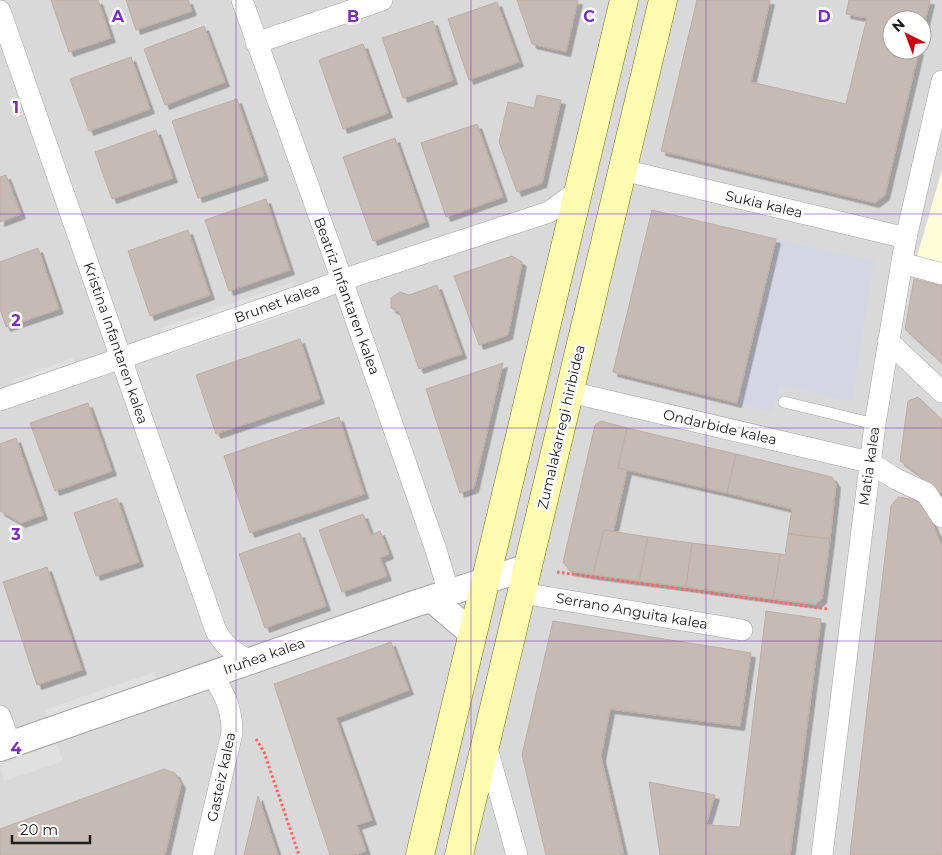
<svg xmlns="http://www.w3.org/2000/svg" width="942" height="855" font-family="Montserrat,sans-serif">
<style>
.residential{fill:#dad9d9;fill-rule:evenodd}
.education{fill:#fffcd9}
.parking{fill:#e0e0e0}
.plaza{fill:#d5d6e4}
.building{fill:#c6bab4;stroke:#c0ada2;filter:url(#shadow)}
.lines{fill:none;stroke-linecap:round;stroke-linejoin:round}
.service-casing{stroke:#a3a3a3;stroke-width:12}
.minor-casing{stroke:#a3a3a3;stroke-width:22}
.tertiary-casing{stroke:#a3a3a3;stroke-width:28}
.secondary-casing{stroke:#727600;stroke-width:29}
.path{stroke:#ff6561;stroke-width:3;stroke-dasharray:2.5 2.5;stroke-linecap:butt}
.service{stroke:#fff;stroke-width:11}
.minor{stroke:#fff;stroke-width:21}
.tertiary{stroke:#fff;stroke-width:26}
.secondary{stroke:#fdfbb0;stroke-width:28}
.grid{fill:none;stroke:#7b2cbf;stroke-width:1;stroke-opacity:0.55}
.labels{text-anchor:middle;stroke-width:5;stroke-linejoin:round;paint-order:stroke}
.street-label{font-size:14px;fill:#1c1c1c;stroke:#fff}
.grid-label{font-size:16px;text-anchor:middle;font-weight:bold;fill:#7b2cbf;stroke:#fff;stroke-width:5;stroke-linejoin:round;paint-order:stroke}
</style>
<defs>
<filter id="shadow"><feDropShadow dx="4.5" dy="4.5" stdDeviation="0" flood-color="#0004"/></filter>
</defs>
<rect width="100%" height="100%" fill="#eee9e1"/>
<path class="residential" d="M0,0h942v855h-942zM892,20h30v30h-30z"/>
<polygon class="education" points="942,170 942,270 915,263"/>
<g class="parking">
<polygon points="293,282 295,289 163,335 161,328"/>
<polygon points="300,302 303,309 171,354 168,347"/>
<polygon points="73,358 76,365 14,387 12,380"/>
<polygon points="154,672 157,679 47,717 45,710"/>
<polygon points="57,744 63,761 4,781 0,764"/>
</g>
<polygon class="plaza" points="776,239 874,261 852,402 780,385 772,412 737,403"/>
<g class="building">
<polygon points="51,0 98,0 111,38 69,52"/>
<polygon points="126,0 188,0 192,11 136,30"/>
<polygon points="517,0 578,0 566,52 532,44"/>
<polygon points="697,0 770,0 751,82 846,104 867,18 846,14 849,0 930,0 922,35 922,20 892,20 892,50 919,50 885,195 875,203 661,151"/>
<polygon points="497,2 519,62 469,80 448,19"/>
<polygon points="433,21 453,80 403,98 382,38"/>
<polygon points="204,26 225,82 165,105 144,49"/>
<polygon points="363,44 388,113 343,129 319,60"/>
<polygon points="131,57 150,109 89,131 70,79"/>
<polygon points="537,95 561,100 542,183 517,192 499,142 508,102 534,108"/>
<polygon points="237,99 264,176 198,198 172,121"/>
<polygon points="477,124 503,197 446,217 421,143"/>
<polygon points="156,130 173,178 112,199 95,152"/>
<polygon points="395,138 425,222 373,241 343,157"/>
<polygon points="6,175 21,214 0,222 0,177"/>
<polygon points="266,199 290,270 229,291 205,220"/>
<polygon points="652,210 776,239 737,403 613,372"/>
<polygon points="188,230 210,295 150,316 128,251"/>
<polygon points="38,248 59,309 6,327 0,309 0,262"/>
<polygon points="512,256 522,262 508,335 479,345 454,276"/>
<polygon points="914,279 942,286 942,363 905,329"/>
<polygon points="437,285 462,354 419,369 399,312 391,308 391,298 400,292 409,295"/>
<polygon points="300,339 320,399 216,434 196,375"/>
<polygon points="503,363 474,488 460,493 426,389"/>
<polygon points="918,397 942,420 942,492 937,495 918,474 900,461 908,401"/>
<polygon points="88,403 112,471 55,491 30,423"/>
<polygon points="339,417 364,494 250,533 224,456"/>
<polygon points="601,421 627,428 618,468 627,470 613,532 604,530 593,575 570,571 563,562 595,425"/>
<polygon points="627,428 736,454 727,493 618,468"/>
<polygon points="16,438 43,515 21,523 0,511 0,444"/>
<polygon points="736,454 832,477 836,484 830,539 788,534 792,509 727,493"/>
<polygon points="898,497 916,500 929,515 942,546 942,855 850,855 891,506"/>
<polygon points="117,498 139,562 96,576 74,513"/>
<polygon points="363,514 371,535 380,531 389,554 380,558 387,576 342,592 319,530"/>
<polygon points="604,530 648,537 639,581 593,575"/>
<polygon points="300,533 326,606 265,628 239,554"/>
<polygon points="788,534 830,539 822,599 815,604 773,599 780,554 785,555"/>
<polygon points="648,537 692,543 686,587 639,581"/>
<polygon points="692,543 780,554 773,599 686,587"/>
<polygon points="47,567 82,670 37,685 3,582"/>
<polygon points="766,611 821,619 790,855 660,855 649,782 715,795 706,825 740,827"/>
<polygon points="553,621 751,653 740,726 610,709 601,757 624,855 546,855 522,755"/>
<polygon points="391,642 409,690 336,718 372,820 357,825 366,851 355,855 330,855 274,684"/>
<polygon points="164,769 175,773 181,784 165,855 0,855 0,829"/>
<polygon points="258,796 278,855 244,855"/>
</g>
<g class="lines">
<g class="service-casing">
<polyline id="service" points="784,402 875,424"/>
</g>
<g class="minor-casing">
<g id="minor">
<polyline points="242,0 342,280 436,550 449,593"/>
<path d="M0,11l216,620c8,15 19,22 34,30"/>
<polyline points="256,43 382,0"/>
<polyline points="623,170 906,238"/>
<polyline points="902,263 942,274"/>
<polyline points="888,341 942,392"/>
<polyline points="570,392 869,462 896,479 926,493 942,517"/>
<polyline points="0,400 306,294 342,280 549,212 578,191"/>
<polyline points="522,593 742,630"/>
<polyline points="0,716 10,744"/>
<polyline points="486,745 517,855"/>
<path d="M203,855l29,-122c0,-25 -7,-38 -20,-59"/>
<polyline points="822,855 875,424 906,238 942,81"/>
</g>
</g>
<g class="tertiary-casing">
<g id="tertiary">
<polyline points="432,599 473,634"/>
<polyline points="0,748 411,605 528,567"/>
</g>
</g>
<g class="secondary-casing">
<g id="secondary">
<polyline points="420,855 624,0"/>
<polyline points="459,855 663,0"/>
</g>
</g>
<g class="path">
<polyline points="557,572 828,609"/>
<polyline points="256,739 264,752 299,855"/>
</g>
<use href="#service" class="service"/>
<use href="#minor" class="minor"/>
<use href="#tertiary" class="tertiary"/>
<use href="#secondary" class="secondary"/>
</g>
<path class="grid" d="M236,0v855M471,0v855M706,0v855M0,214h942M0,428h942M0,641h942"/>
<g class="labels">
<g class="street-label">
<text transform="translate(764 204) rotate(13)" y="5">Sukia kalea</text>
<text transform="translate(347 296) rotate(70)" y="5">Beatriz Infantaren kalea</text>
<text transform="translate(277 303) rotate(-20)" y="5">Brunet kalea</text>
<text transform="translate(116 343) rotate(71)" y="5">Kristina Infantaren kalea</text>
<text transform="translate(561 427) rotate(-77)" y="5">Zumalakarregi hiribidea</text>
<text transform="translate(720 427) rotate(13)" y="5">Ondarbide kalea</text>
<text transform="translate(869 466) rotate(-82)" y="5">Matia kalea</text>
<text transform="translate(632 611) rotate(10)" y="5">Serrano Anguita kalea</text>
<text transform="translate(264 656) rotate(-19)" y="5">Iruñea kalea</text>
<text transform="translate(221 777) rotate(-78)" y="5">Gasteiz kalea</text>
</g>
</g>
<g class="grid-label">
<text x="118" y="22">A</text>
<text x="353" y="22">B</text>
<text x="589" y="22">C</text>
<text x="824" y="22">D</text>
<text x="16" y="113">1</text>
<text x="16" y="326">2</text>
<text x="16" y="540">3</text>
<text x="16" y="754">4</text>
</g>
<g transform="translate(907 35) rotate(318)"><circle r="24" fill="#ffffff" stroke="#a4a4a4"/>
<path d="M0-4L9 19L0 12L-9 19Z" fill="#c8000f"/>
<text y="-8" font-size="14" font-weight="bold" text-anchor="middle" fill="#1c1c1c">N</text>
</g>
<path d="M12 835v8h78v-8" fill="none" stroke="#1c1c1c" stroke-width="2.5"/>
<text x="20" y="835" font-size="15" fill="#1c1c1c" stroke="#ffffff" stroke-width="4" paint-order="stroke">20 m</text>
</svg>
